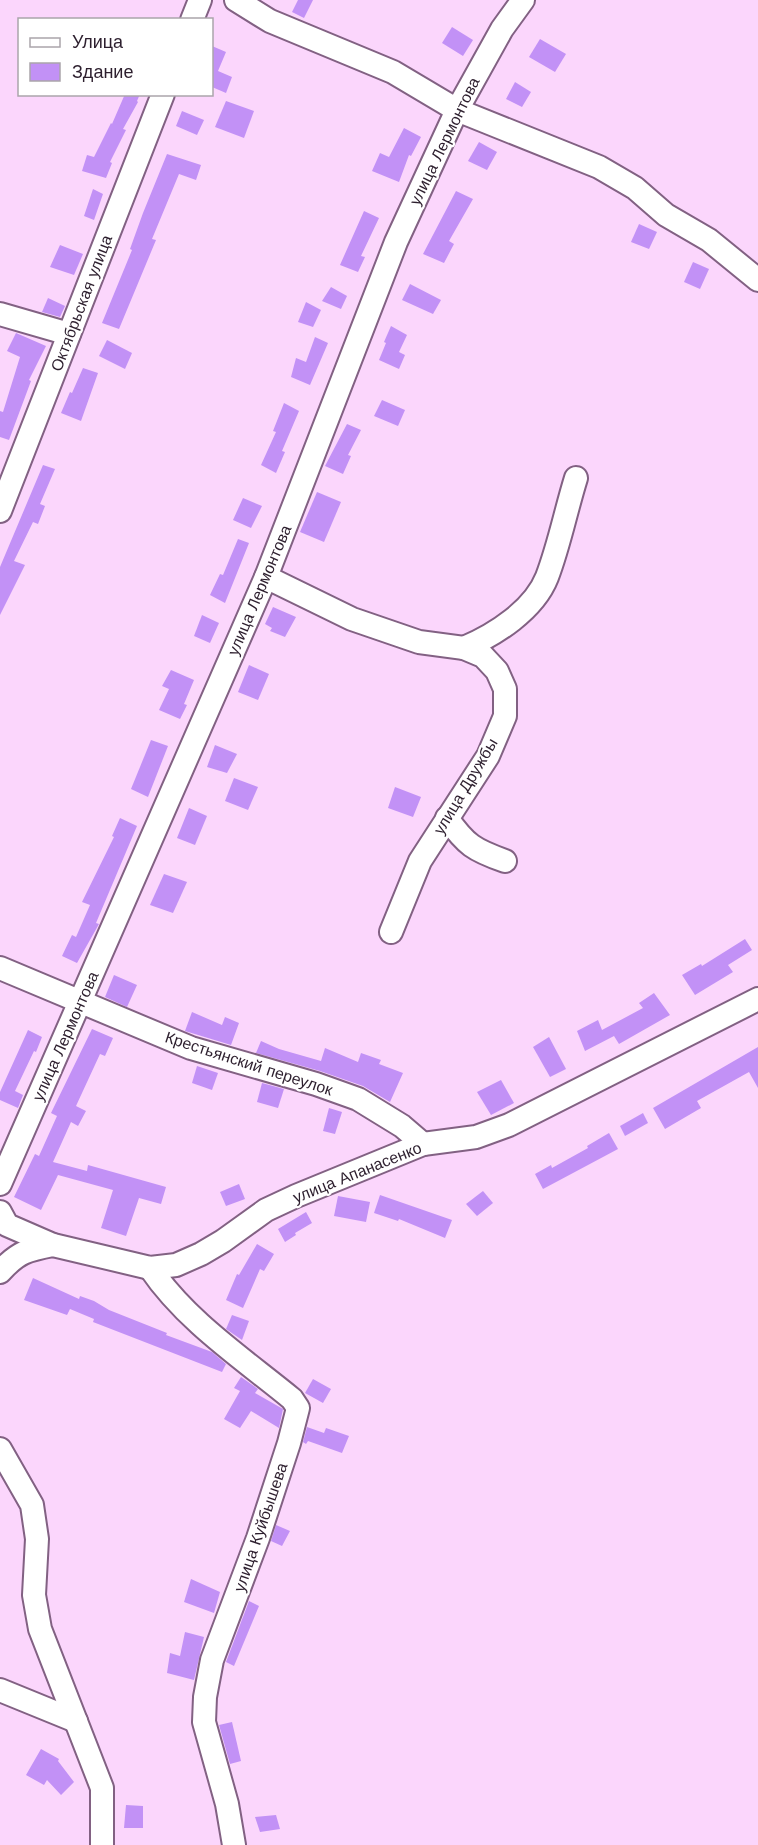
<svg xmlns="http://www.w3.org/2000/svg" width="758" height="1845" font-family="'Work Sans',sans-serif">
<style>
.building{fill:#c291f6}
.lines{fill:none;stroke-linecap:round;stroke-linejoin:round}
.minor-casing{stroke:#826183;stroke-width:26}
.minor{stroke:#fff;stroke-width:22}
.labels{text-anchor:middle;stroke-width:4.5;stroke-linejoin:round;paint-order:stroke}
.street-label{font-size:16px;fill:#2d1f2e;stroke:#fff}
</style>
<rect width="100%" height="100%" fill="#fbd6fc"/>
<g class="building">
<polygon points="298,0 313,0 304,18 292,12"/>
<polygon points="452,27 473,40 463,56 442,43"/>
<polygon points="540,39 566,54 555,72 529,57"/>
<polygon points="212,46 226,52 218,71 232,77 226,93 212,87"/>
<polygon points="515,82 531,92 522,107 506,99"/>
<polygon points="125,94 140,94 137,101 138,102 123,129 126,130 110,162 112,163 106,178 82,171 87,155 94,157 111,123 112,124"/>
<polygon points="226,101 254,111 244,138 215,127"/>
<polygon points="182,111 204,120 197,135 176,126"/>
<polygon points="404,128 421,137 411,156 409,155 399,182 372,171 380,153 389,157"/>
<polygon points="479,142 497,152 487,170 468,161"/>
<polygon points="167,154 201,165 196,180 179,174 152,239 156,240 119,329 102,323 132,250 130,249 143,213"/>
<polygon points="93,189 103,194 94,220 84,216"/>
<polygon points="456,191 473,199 449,241 454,244 444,263 423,254"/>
<polygon points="364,211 379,218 361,256 365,257 358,272 340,265"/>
<polygon points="639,224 657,232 649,249 631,242"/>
<polygon points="60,245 83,254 74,275 50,267"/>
<polygon points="693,262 709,269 700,289 684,282"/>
<polygon points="410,284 441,300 433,314 402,300"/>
<polygon points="331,287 347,296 341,309 322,301"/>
<polygon points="48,298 65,306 60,317 42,312"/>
<polygon points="306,302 321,310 313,327 298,322"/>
<polygon points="391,326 407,335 399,352 405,355 399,369 379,360 386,343 384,342"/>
<polygon points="16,333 46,346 29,380 31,381 9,440 0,437 0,411 3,412 20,357 7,351"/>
<polygon points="315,337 328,343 310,385 291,377 296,358 306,362"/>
<polygon points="107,340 132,353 125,369 99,356"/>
<polygon points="83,368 98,373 81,421 61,413 70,392 72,393"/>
<polygon points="382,400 405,410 398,426 374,416"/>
<polygon points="284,403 299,411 282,451 285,452 276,473 261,465 276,432 273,431"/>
<polygon points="347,424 361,430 348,455 351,456 343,474 325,466"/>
<polygon points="43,465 55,469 40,504 45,506 38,524 33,522 14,561 25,565 0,615 0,567"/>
<polygon points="317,492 341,502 324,542 300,532"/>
<polygon points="243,498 262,506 251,528 233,520"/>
<polygon points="238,539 249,543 225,603 210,595 220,574 223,575"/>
<polygon points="273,607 296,617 285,637 270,631 272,628 265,624"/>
<polygon points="202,615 219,623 210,643 194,636"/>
<polygon points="249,665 269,674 258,700 238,692"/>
<polygon points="171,670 194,680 184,704 187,705 180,719 159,710 169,689 162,686"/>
<polygon points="151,740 168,746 148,797 131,789"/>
<polygon points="215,745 237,754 227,773 207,767"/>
<polygon points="234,778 258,787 248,810 225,801"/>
<polygon points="395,787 421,797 413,817 388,808"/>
<polygon points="189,808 207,816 195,845 177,838"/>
<polygon points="120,818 137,826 96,923 99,924 77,963 62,956 72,935 76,937 90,905 82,902 114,837 112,836"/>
<polygon points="164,874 187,882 173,913 150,905"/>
<polygon points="745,939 752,950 728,965 733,972 695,995 682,975 701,964 702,966"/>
<polygon points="114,975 137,985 127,1007 105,997"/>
<polygon points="654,993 670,1015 619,1044 614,1036 585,1051 577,1031 598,1020 602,1030 643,1008 639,1003"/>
<polygon points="192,1012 222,1025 225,1017 239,1023 231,1045 185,1031"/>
<polygon points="92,1029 113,1038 105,1056 100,1054 76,1106 86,1111 78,1126 71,1122 53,1162 87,1171 88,1165 166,1187 161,1204 139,1198 126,1236 101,1228 113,1190 58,1175 41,1210 14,1197 35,1154 39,1156 57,1116 51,1113"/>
<polygon points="28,1030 42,1037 36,1052 34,1051 15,1091 23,1095 18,1108 0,1100 0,1092"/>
<polygon points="549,1037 566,1069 550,1077 533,1047"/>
<polygon points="261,1041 279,1049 321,1061 325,1048 358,1062 361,1053 381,1060 379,1064 403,1073 390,1102 363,1086 320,1071 256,1053"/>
<polygon points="758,1047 758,1088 749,1072 697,1101 701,1108 665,1129 653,1108"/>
<polygon points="197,1066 218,1073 212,1090 192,1083"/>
<polygon points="501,1080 514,1103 491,1115 477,1092"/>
<polygon points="262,1083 284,1089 278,1108 257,1102"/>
<polygon points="329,1108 342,1112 335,1134 323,1131"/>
<polygon points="643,1113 648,1123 625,1136 620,1126"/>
<polygon points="609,1133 618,1149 543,1189 535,1174 551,1165 552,1168 588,1148 587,1146"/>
<polygon points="239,1184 245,1199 226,1206 220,1192"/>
<polygon points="483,1191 493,1203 477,1216 466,1204"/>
<polygon points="380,1195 452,1220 445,1238 399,1219 398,1221 374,1213"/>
<polygon points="338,1196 370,1202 366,1222 334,1216"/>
<polygon points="306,1212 312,1223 295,1233 296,1235 285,1242 278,1229"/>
<polygon points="257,1244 274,1254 264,1271 260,1269 243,1308 226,1300 237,1274 239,1275"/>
<polygon points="33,1278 79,1299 80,1296 94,1301 109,1310 167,1333 166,1335 212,1352 226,1364 222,1372 93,1322 94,1319 70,1309 67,1315 24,1300"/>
<polygon points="232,1315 249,1321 242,1340 226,1329"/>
<polygon points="241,1377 258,1389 255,1393 283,1409 279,1428 251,1411 240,1428 224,1419 240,1391 234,1388"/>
<polygon points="313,1379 331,1389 323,1403 305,1393"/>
<polygon points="307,1427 324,1433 326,1428 349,1436 342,1453 308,1441 306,1444 303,1442"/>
<polygon points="276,1525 290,1531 282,1546 271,1541"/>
<polygon points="191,1579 220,1592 214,1613 184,1602"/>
<polygon points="249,1601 259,1606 234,1666 226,1662"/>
<polygon points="185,1632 204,1637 194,1680 167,1673 170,1653 180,1656"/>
<polygon points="232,1722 241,1761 230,1764 219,1725"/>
<polygon points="41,1749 59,1759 58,1761 74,1782 61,1795 47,1780 44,1785 26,1775"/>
<polygon points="126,1805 143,1806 143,1828 124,1828"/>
<polygon points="276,1815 280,1829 260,1832 255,1817"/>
</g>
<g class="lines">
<g class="minor-casing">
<g id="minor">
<polyline points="236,0 270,21 393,72 457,110 599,167 635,188 666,215 709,240 758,280"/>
<polyline points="192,20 200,0"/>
<polyline points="0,314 69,334"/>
<polyline points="0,511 163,94"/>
<polyline points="266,577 352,619 419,642 464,648 483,656 497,671 505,689 505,716 488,756 420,861 391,932"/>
<path d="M464,648c31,-13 70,-38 83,-71 12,-31 19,-67 29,-99"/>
<path d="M447,818c19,27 27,32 58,43"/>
<polyline points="0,968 191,1048 316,1084 358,1099 402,1126 423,1144"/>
<polyline points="0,1184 266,577 396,242 457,110 502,29 523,0"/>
<polyline points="0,1212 7,1225 53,1245 150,1268 176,1265 201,1254 223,1241 266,1210 296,1196 423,1144 476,1137 509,1125 758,999"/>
<path d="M150,1268c36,53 92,90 142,131l6,9 -9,35 -31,95 -46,122 -7,37 -1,25 23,82 7,41"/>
<path d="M0,1272c18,-20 27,-22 53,-27"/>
<polyline points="0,1449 32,1505 37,1539 34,1595 40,1629 102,1788 102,1845"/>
<polyline points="0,1690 76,1721"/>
</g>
</g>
<use href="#minor" class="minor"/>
</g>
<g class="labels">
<g class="street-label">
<text transform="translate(444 141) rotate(-64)" y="6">улица Лермонтова</text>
<text transform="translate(81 303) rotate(-69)" y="6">Октябрьская улица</text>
<text transform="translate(259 590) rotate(-67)" y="6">улица Лермонтова</text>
<text transform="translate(465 786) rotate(-59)" y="6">улица Дружбы</text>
<text transform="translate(65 1036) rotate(-66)" y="6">улица Лермонтова</text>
<text transform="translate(249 1063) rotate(18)" y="6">Крестьянский переулок</text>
<text transform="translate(357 1172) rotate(-22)" y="6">улица Апанасенко</text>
<text transform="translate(260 1527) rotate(-71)" y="6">улица Куйбышева</text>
</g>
</g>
<rect x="18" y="18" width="195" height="78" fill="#ffffff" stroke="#aba5ab" stroke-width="1.5"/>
<rect x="30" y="38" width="30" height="9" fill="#ffffff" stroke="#aba5ab" stroke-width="1.5"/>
<text x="72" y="48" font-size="18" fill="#2d1f2e">Улица</text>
<rect x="30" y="63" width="30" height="18" fill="#c291f6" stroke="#aba5ab" stroke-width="1.5"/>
<text x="72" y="78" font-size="18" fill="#2d1f2e">Здание</text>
</svg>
